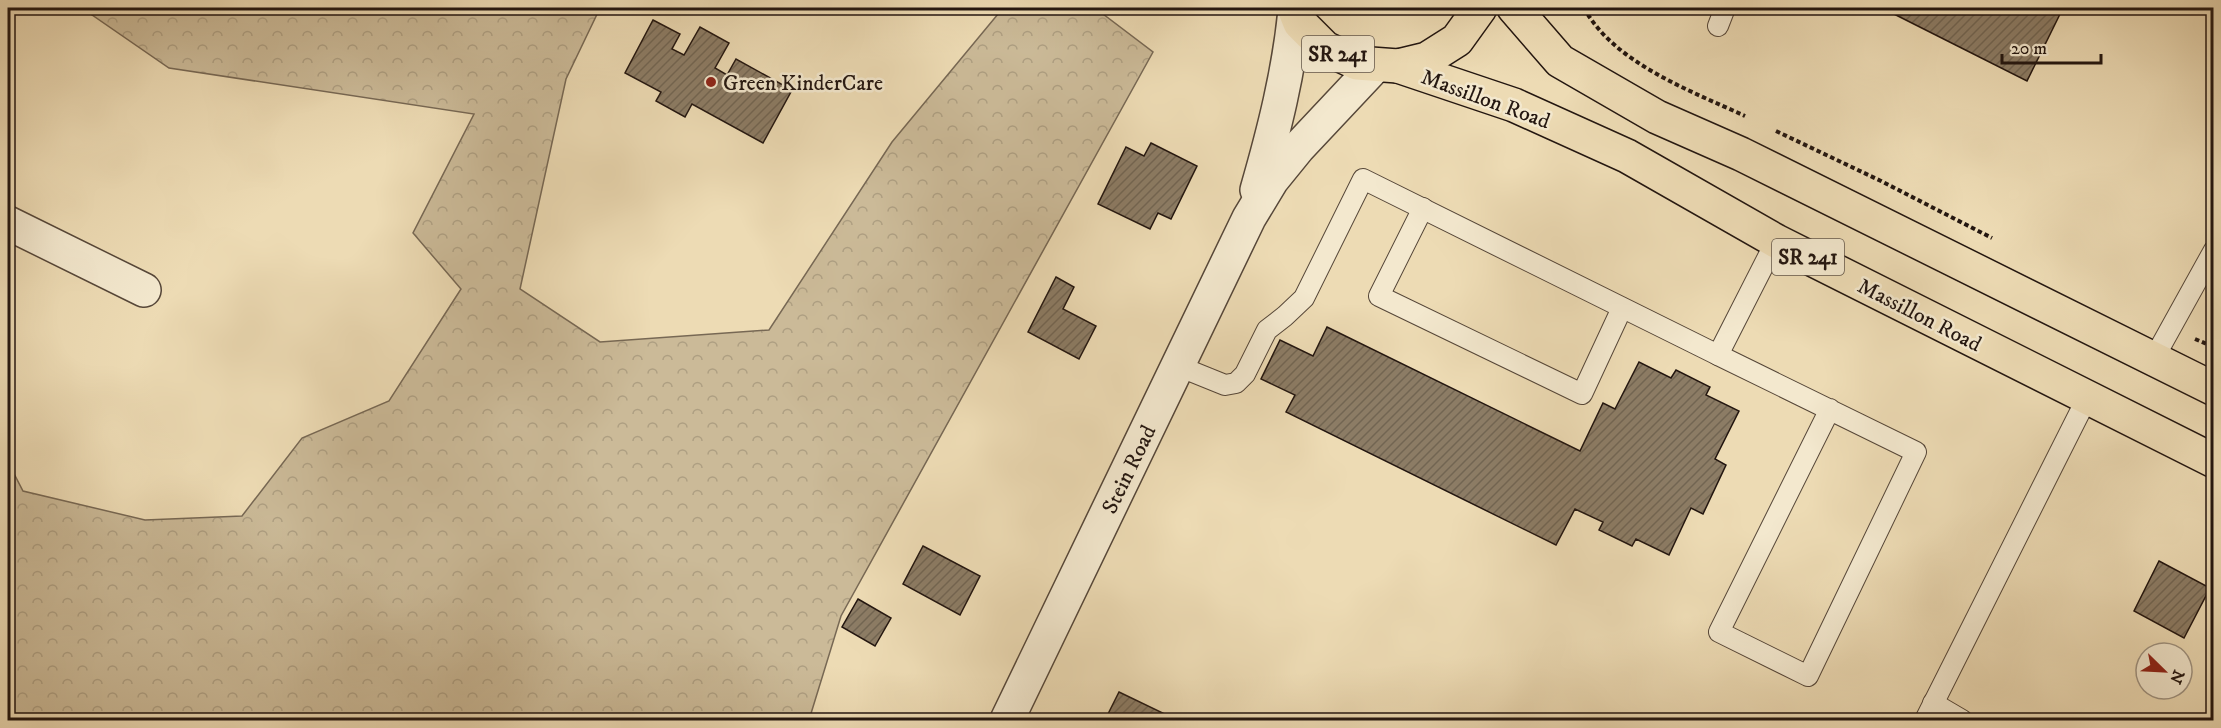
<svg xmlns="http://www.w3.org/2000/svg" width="2221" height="728" font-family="'IM FELL DW Pica',serif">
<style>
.forest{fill:url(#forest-crowns);stroke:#776854;stroke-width:1.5}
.building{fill:url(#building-hatch);stroke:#231610;stroke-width:1.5}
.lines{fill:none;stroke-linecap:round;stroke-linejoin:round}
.service-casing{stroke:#564739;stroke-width:22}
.minor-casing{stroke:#564739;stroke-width:36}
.primary-casing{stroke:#231610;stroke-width:36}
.path{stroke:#231610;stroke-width:4;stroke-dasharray:4.5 3;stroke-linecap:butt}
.service{stroke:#f3e8ce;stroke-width:20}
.minor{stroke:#f3e8ce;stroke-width:33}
.primary{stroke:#eddbb4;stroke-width:33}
.poi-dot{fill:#8f2418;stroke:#f3e8ce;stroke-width:2}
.labels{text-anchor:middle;stroke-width:5;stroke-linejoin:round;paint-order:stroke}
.shield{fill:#f3e8ce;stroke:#615549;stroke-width:1.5}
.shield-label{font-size:21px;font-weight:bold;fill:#231610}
.poi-label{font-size:22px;fill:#231610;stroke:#f3e8ce;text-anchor:start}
.street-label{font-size:22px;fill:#231610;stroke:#f3e8ce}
</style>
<defs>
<pattern id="forest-crowns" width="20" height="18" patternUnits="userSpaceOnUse" patternTransform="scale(1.5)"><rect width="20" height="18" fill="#cbba98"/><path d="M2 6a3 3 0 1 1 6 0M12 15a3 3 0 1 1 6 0" fill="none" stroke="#ae9f82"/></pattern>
<pattern id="building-hatch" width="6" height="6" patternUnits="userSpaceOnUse" patternTransform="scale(1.5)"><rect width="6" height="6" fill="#8c7c65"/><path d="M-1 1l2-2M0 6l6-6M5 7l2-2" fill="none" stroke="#726552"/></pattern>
</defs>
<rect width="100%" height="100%" fill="#eddbb4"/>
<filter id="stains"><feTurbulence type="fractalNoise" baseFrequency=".00333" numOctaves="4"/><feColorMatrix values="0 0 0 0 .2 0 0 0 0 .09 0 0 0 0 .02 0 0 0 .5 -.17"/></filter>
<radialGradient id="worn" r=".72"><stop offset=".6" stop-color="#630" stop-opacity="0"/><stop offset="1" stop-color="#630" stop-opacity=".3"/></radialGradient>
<polygon class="forest" points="82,8 600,8 566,79 520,289 600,342 769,330 892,142 1003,8 1095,8 1153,52 841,616 809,720 8,720 8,462 23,491 145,520 242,516 302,438 389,401 461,289 413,233 474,114 169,68"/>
<g class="building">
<polygon points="1882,8 2063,8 2027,81"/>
<polygon points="653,20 680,34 672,49 684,55 700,27 729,43 715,68 727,75 736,59 792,90 763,143 692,104 685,117 656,101 661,92 625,73"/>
<polygon points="1151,143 1197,166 1171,219 1158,213 1150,229 1098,204 1126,147 1144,156"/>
<polygon points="1056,277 1074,287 1063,309 1096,326 1079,359 1028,332"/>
<polygon points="1327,327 1580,451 1603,403 1615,409 1639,362 1671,378 1676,370 1710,387 1706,395 1739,411 1715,459 1726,465 1703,514 1691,508 1669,555 1636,539 1632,546 1599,530 1603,522 1575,509 1556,545 1286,412 1295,395 1261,379 1280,340 1313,356"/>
<polygon points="923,546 980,576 960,615 903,584"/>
<polygon points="2159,561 2210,588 2184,638 2134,611"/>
<polygon points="858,599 891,618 875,646 842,627"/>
<polygon points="1119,692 1167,715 1165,720 1105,720"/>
</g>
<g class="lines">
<g class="service-casing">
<g id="service">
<polyline points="1718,26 1725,8"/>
<polyline points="1423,208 1379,296 1582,394 1622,308"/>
<polyline points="1776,241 1718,355 1916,452 1808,676 1719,632 1830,409"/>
<polyline points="2153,360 2214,250"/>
<polyline points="1178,366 1225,385 1236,383 1245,374 1267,330 1285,316 1304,298 1363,179 1718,355"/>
<polyline points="1933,703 1962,720"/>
<polyline points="1925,720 2087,398"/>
</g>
</g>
<g class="minor-casing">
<g id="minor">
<path d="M1257,190c17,-59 32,-118 38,-180"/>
<polyline points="8,223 144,290"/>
<polyline points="1007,720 1249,218 1272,180 1298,148 1376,65"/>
</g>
</g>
<g class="primary-casing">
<g id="primary">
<polyline points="1294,8 1300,23 1325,48 1357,63 1398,66 1427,59 1457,40 1480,8"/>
<polyline points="1514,8 1560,61 1657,117 1741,154 2214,389"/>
<polyline points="1398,66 1514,105 1627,156 1776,241 2214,461"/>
</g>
</g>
<g class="path">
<path d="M1584,8c30,55 105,82 161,108"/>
<polyline points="1776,131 1881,181 1992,238"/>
<polyline points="2195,339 2214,347"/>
</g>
<use href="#service" class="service"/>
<use href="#minor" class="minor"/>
<use href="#primary" class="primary"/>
</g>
<circle class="poi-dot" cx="711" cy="82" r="6"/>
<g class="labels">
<g class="shield">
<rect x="1302" y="36" width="72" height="36" rx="4.5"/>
<rect x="1772" y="239" width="72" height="36" rx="4.5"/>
</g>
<g class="shield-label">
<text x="1338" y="61">SR 241</text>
<text x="1808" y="264">SR 241</text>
</g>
<g class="poi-label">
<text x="723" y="90">Green KinderCare</text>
</g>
<g class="street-label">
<text transform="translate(1486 98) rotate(20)" y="8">Massillon Road</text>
<text transform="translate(1920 314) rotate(27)" y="8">Massillon Road</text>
<text transform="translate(1128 469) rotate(-64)" y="8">Stein Road</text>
</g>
</g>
<rect width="2221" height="728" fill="none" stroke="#eddbb4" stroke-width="30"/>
<rect x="9" y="9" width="2203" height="710" fill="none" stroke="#231610" stroke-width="3"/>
<rect x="15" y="15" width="2191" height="698" fill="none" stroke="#231610" stroke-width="1.5"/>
<g transform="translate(2164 671) rotate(114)"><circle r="28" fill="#f3e8ce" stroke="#a09482" stroke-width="1.5"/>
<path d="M0-4.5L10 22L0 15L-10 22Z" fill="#8f2418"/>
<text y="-9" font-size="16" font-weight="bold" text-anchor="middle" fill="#231610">N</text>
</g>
<path d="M2002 54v9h99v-9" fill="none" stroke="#231610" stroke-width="3"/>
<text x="2011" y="54" font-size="18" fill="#231610" stroke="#f3e8ce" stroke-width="4.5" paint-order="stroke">20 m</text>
<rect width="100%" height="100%" filter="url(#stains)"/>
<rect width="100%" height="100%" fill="url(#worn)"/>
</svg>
